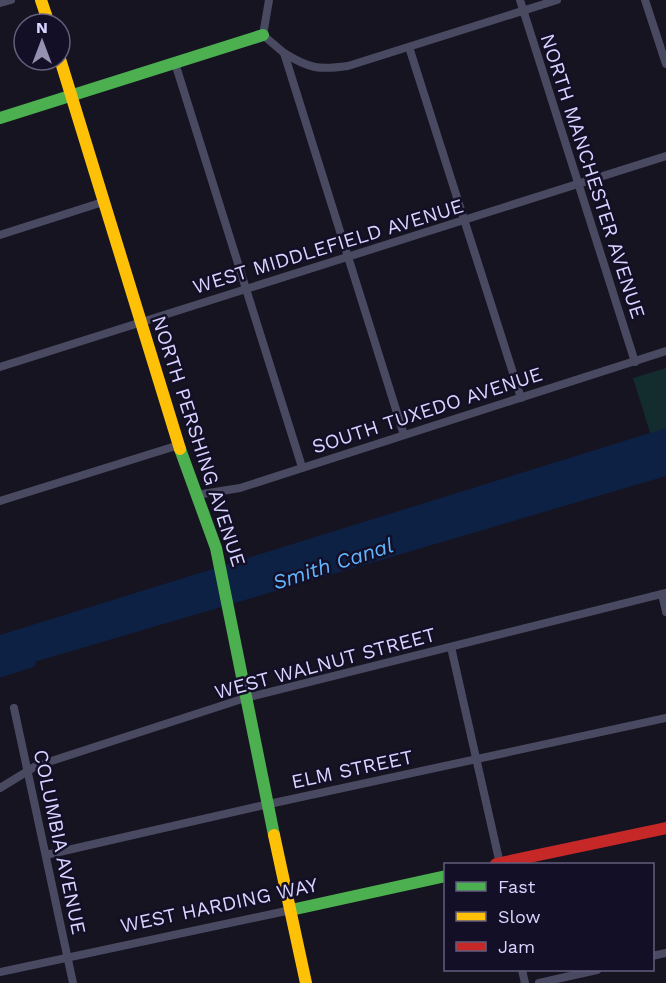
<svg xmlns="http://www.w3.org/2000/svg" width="666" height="983" font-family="'Work Sans',sans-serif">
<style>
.green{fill:#132c2d}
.water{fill:#0d2144}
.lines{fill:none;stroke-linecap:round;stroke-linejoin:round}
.canal{stroke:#0d2144;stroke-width:9}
.street{stroke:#4a4962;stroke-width:8}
.fast{stroke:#4caf50;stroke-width:12}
.slow{stroke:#ffc107;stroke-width:12}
.jam{stroke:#c62828;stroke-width:12}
.labels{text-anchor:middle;stroke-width:5;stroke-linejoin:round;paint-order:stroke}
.street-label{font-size:20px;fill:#d9d4ff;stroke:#130f26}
.water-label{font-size:21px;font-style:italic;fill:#62b6ff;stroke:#130f26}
</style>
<rect width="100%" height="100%" fill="#161421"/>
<polygon class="green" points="666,368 666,463 653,442 633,378"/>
<polygon class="water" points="666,428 666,476 0,672 0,635"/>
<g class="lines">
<polyline class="canal" points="0,673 31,663"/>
<g class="street">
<polyline points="269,0 263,35 284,53 404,435"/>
<polyline points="520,0 635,362"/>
<polyline points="645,0 666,64"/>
<polyline points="0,3 11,0"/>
<polyline points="409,47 521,398"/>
<path d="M284,53c26,16 35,17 64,13l209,-66"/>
<polyline points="175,63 302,467"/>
<polyline points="0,235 103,202"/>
<polyline points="0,367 666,156"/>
<polyline points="196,495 240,488 666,351"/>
<polyline points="0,501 179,445"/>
<polyline points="662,594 666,612"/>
<polyline points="451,647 500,864"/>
<polyline points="14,708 73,983"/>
<polyline points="0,788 36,766 245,698 666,593"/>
<polyline points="46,855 269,804 666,718"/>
<polyline points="652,956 666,953"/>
<polyline points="522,970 525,983"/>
<polyline points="0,972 291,910"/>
<polyline points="539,983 597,970"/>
</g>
<g class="fast">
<polyline points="0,118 263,35"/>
<polyline points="180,449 216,548 274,835"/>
<polyline points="291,910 446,876"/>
</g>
<g class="slow">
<polyline points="41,0 49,24"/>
<polyline points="60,59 180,449"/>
<polyline points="274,835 306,983"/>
</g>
<polyline class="jam" points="496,864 666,828"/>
</g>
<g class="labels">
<g class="street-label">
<text transform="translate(593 176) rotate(72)" y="7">NORTH MANCHESTER AVENUE</text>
<text transform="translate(328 246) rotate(-17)" y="7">WEST MIDDLEFIELD AVENUE</text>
<text transform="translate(427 410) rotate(-18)" y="7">SOUTH TUXEDO AVENUE</text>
<text transform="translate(199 441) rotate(72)" y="7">NORTH PERSHING AVENUE</text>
<text transform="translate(325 663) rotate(-15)" y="7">WEST WALNUT STREET</text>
<text transform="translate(352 769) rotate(-12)" y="7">ELM STREET</text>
<text transform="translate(60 842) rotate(78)" y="7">COLUMBIA AVENUE</text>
<text transform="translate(219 905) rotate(-12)" y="7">WEST HARDING WAY</text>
</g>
<g class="water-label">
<text transform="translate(333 564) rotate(-18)" y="7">Smith Canal</text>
</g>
</g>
<rect x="444" y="863" width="210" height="108" fill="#130f26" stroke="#625e7d" stroke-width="1.5"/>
<rect x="456" y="882" width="30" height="9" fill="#4caf50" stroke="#625e7d" stroke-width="1.5"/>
<text x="498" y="893" font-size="18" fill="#d9d4ff">Fast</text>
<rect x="456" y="912" width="30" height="9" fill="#ffc107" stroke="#625e7d" stroke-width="1.5"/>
<text x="498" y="923" font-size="18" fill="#d9d4ff">Slow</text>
<rect x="456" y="942" width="30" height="9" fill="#c62828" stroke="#625e7d" stroke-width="1.5"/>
<text x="498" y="953" font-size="18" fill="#d9d4ff">Jam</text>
<g transform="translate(42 42)"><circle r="28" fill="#130f26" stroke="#625e7d" stroke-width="1.5"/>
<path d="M0-4.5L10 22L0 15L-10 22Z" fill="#9591b1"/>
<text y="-9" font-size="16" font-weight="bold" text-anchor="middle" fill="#d9d4ff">N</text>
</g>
</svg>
